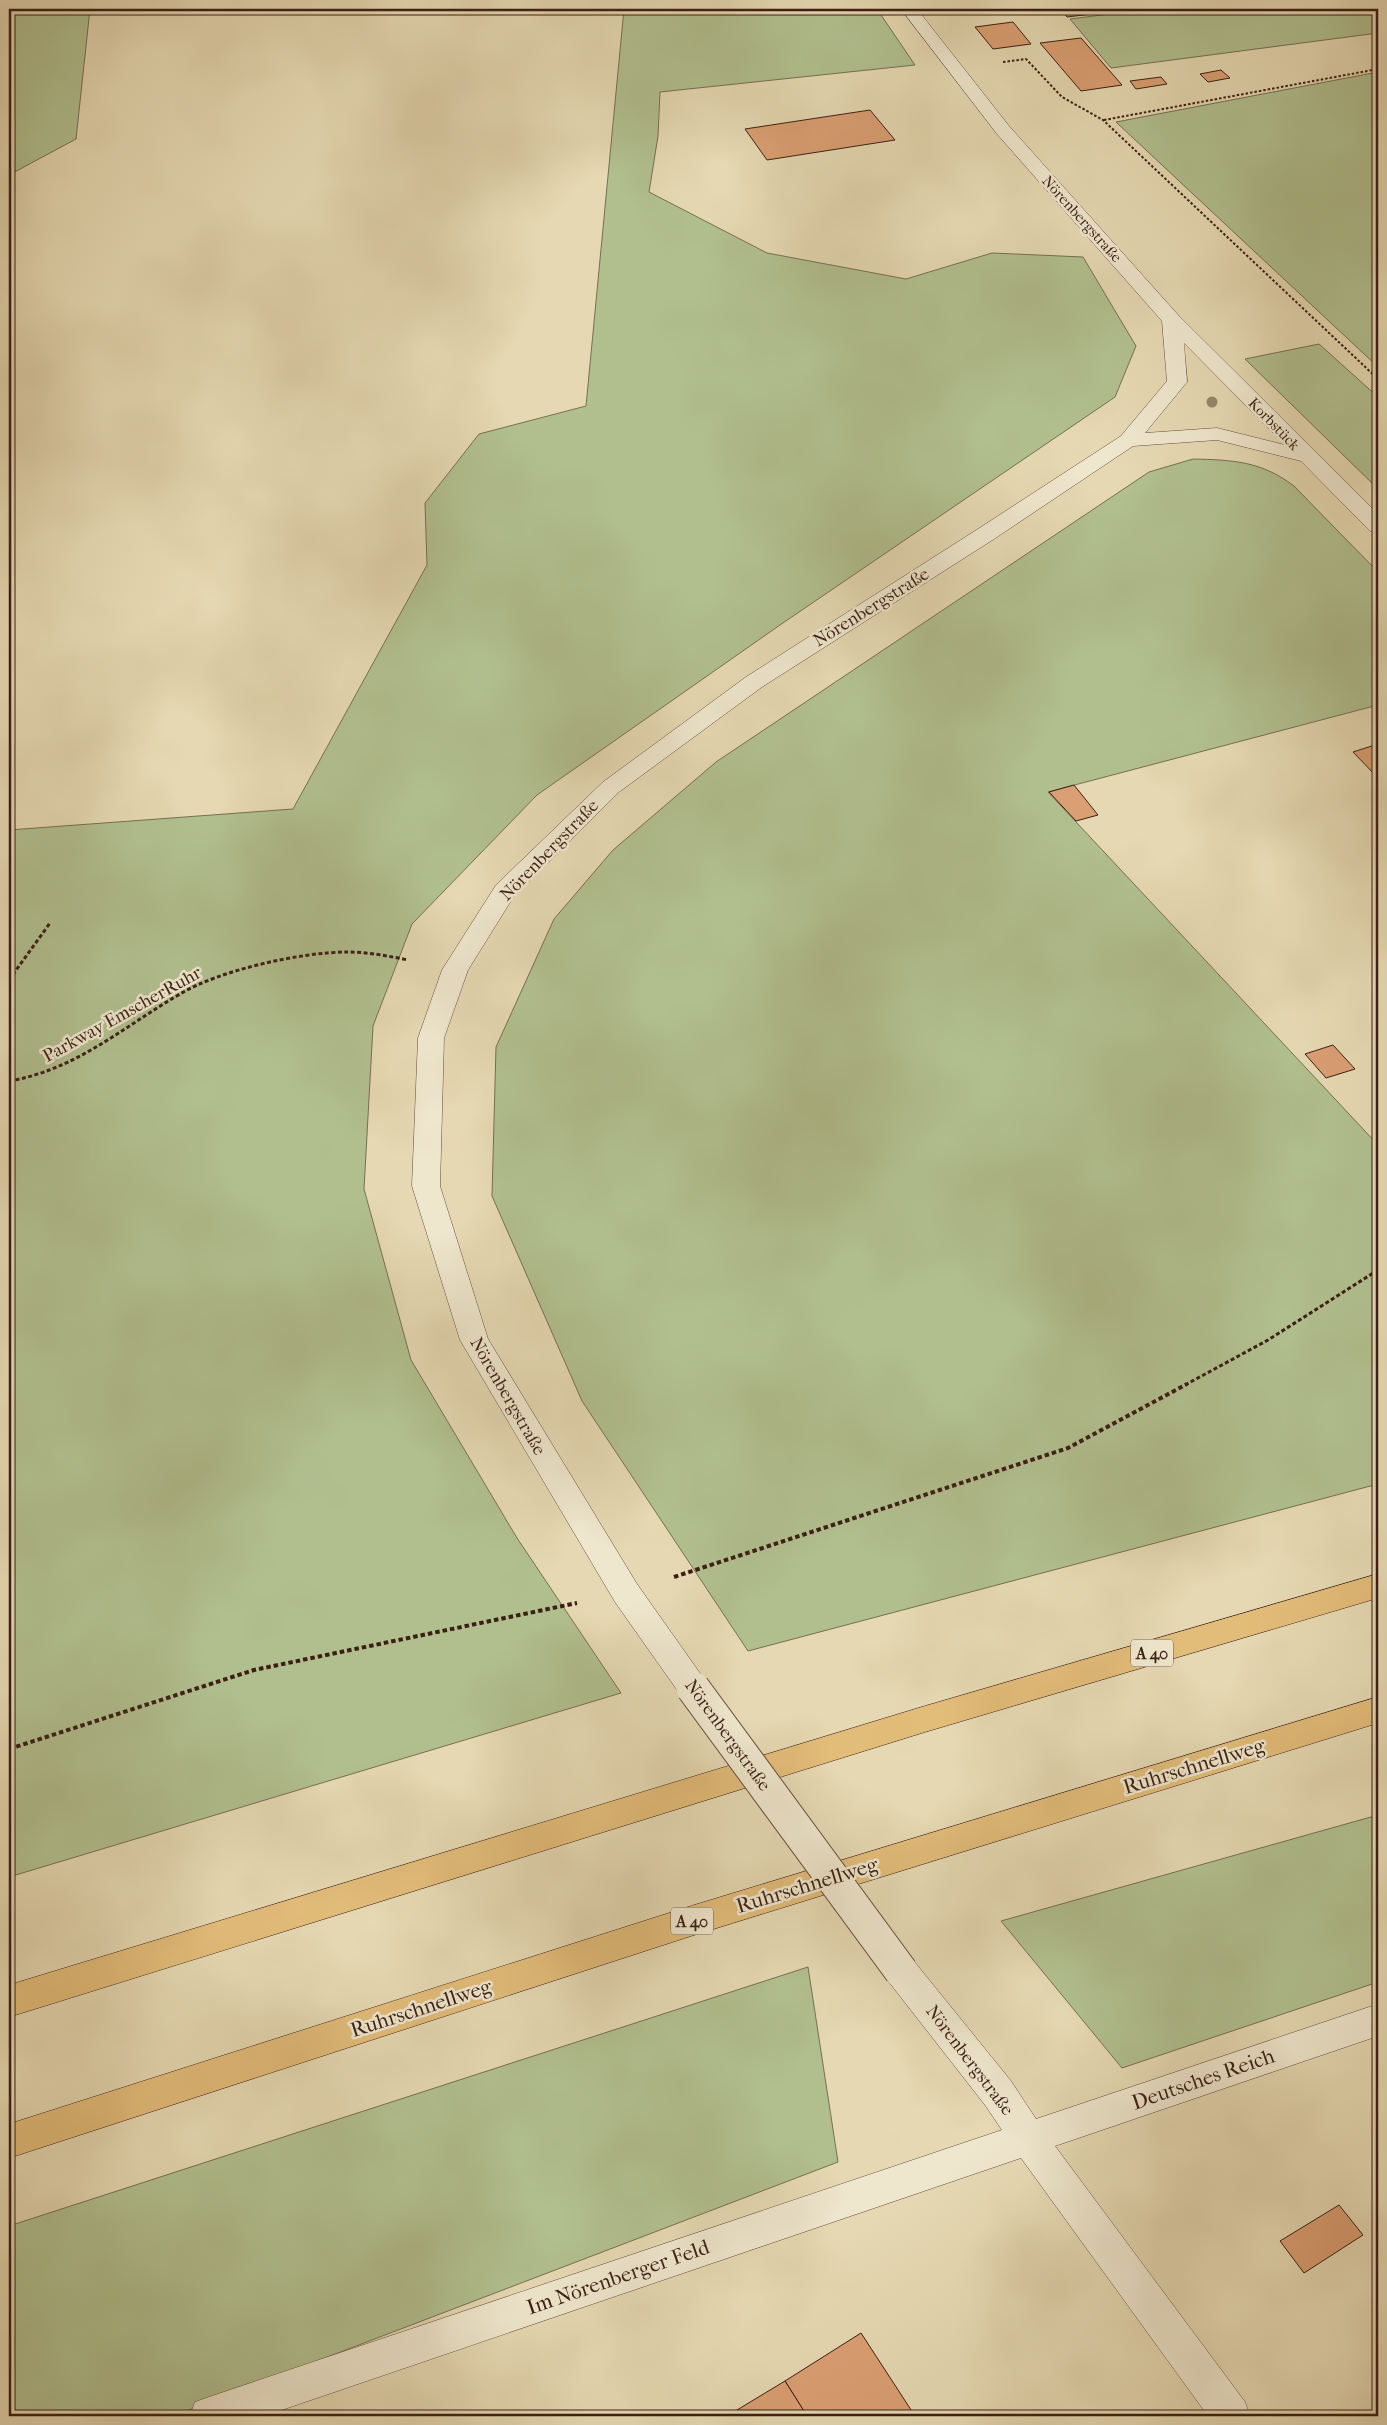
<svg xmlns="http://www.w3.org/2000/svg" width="1387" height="2425" font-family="'IM FELL French Canon',serif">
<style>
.green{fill:#b1bf8f;stroke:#766f52}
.building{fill:#da9f72;stroke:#3b1f15}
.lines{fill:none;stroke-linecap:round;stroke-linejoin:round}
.street-casing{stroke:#664d3c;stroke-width:1}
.highway-casing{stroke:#3b1f15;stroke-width:1}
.path-far2{stroke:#3b1f15;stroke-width:2;stroke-dasharray:2.5 2;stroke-linecap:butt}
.path-far1{stroke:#3b1f15;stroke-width:3;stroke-dasharray:4 2.5;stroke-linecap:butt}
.path{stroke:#3b1f15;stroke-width:4;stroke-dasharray:4.5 3;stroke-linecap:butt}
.street{fill:#eee6cd;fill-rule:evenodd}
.highway{fill:#e2bc79;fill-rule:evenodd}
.street-bridge-casing{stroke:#664d3c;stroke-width:35;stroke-linecap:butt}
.street-bridge{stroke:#eee6cd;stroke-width:33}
.tree{fill:#97886d}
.labels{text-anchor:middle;stroke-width:5;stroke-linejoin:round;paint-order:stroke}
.far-street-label{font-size:15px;fill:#3b1f15;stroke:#eee6cd}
.shield{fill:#eee6cd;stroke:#715b4c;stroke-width:1}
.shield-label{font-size:16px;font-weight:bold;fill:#3b1f15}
.street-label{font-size:18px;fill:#3b1f15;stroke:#eee6cd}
.near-street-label{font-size:21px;fill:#3b1f15;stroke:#eee6cd}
</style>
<rect width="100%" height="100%" fill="#e5d8b2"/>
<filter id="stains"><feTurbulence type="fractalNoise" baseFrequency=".004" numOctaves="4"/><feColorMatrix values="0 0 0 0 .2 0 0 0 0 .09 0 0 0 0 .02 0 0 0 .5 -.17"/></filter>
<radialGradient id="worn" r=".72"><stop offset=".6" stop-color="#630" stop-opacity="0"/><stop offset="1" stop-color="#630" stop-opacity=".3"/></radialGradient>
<g class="green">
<polygon points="9,9 90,9 76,139 9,175"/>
<polygon points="624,9 877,9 915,65 660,92 658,136 649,192 767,253 906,279 992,253 1083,257 1136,346 1115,397 780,625 537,795 412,924 373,1026 364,1189 411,1360 517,1538 621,1693 9,1877 9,830 293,809 427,565 425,503 479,434 586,406"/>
<polygon points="1149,9 1378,9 1378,33 1111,68 1070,19"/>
<polygon points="1378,72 1378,367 1116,122"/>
<polygon points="1319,344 1378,397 1378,489 1245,359"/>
<path d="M1193,459c40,1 68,2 101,27l84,86v133l-330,87 330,353v339l-630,167 -166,-250 -90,-205 4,-149 58,-128 59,-69 103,-88 433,-290z"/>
<polygon points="1378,1815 1378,1982 1122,2068 1001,1921"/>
<polygon points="808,1967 838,2162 173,2416 9,2416 9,2226"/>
</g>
<g class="building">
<polygon points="1061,9 1106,9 1109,12 1067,17"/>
<polygon points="1013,22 1031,44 993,49 975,27"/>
<polygon points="1081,38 1122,85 1081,91 1040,43"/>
<polygon points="1221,70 1230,78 1208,82 1200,74"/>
<polygon points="1161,77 1167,84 1136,89 1130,81"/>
<polygon points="870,110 895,140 767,160 745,129"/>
<polygon points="1378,744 1378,778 1353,752"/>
<polygon points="1074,785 1098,815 1076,821 1049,792"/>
<polygon points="1333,1045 1355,1069 1326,1078 1305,1054"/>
<polygon points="1339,2205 1363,2235 1304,2273 1280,2241"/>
<polygon points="861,2333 915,2416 807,2416 785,2381"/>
<polygon points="785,2381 807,2416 727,2416"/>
</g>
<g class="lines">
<g class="street-casing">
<g id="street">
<path d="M901,9h16l92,117 170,190 199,198v18l-8,-1 -69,-70 -84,-21 -84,6 -139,93 -232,148 -143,105 -105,104 -46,74 -24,68 -4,148 48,153 149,245 67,95 5,9 -5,9 -11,4 -11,-4 -67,-95 -155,-262 -48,-154 6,-148 24,-68 54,-85 107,-103 143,-105 232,-148 143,-93 46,-55 -5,-60 -165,-187zM1184,343l101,102 -68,-17 -72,5 42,-51z"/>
<polygon points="901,1956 913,1960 1011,2081 1036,2119 1378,2004 1378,2036 1055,2146 1245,2402 1250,2416 1208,2416 1021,2158 264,2416 190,2416 195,2402 209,2397 1002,2130 985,2105 889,1982 884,1971 889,1960"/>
</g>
</g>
<g class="highway-casing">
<g id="highway">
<polygon points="1378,1574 1378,1598 925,1732 9,2017 9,1985 925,1706"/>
<polygon points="1378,1697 1378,1723 691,1936 9,2158 9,2124 691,1906"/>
</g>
</g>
<g class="path-far2">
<polyline points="1003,62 1026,59 1062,97 1103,120 1378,379"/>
<polyline points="1104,120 1378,69"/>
</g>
<g class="path-far1">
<polyline points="9,980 50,923"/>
<path d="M9,1081c67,-11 114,-54 171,-87 40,-24 121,-42 168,-42 20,0 40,4 60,8"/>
<polyline points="1185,1385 1268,1340 1378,1270"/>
</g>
<g class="path">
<polyline points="674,1577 1068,1448 1187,1384"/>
<polyline points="9,1749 254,1670 577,1603"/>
</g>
<use href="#street" class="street"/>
<use href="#highway" class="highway"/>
<g class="street-bridge-casing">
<polyline id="street-bridge" points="693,1688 901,1971"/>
</g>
<use href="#street-bridge" class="street-bridge"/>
</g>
<circle class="tree" cx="1212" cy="402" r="5.5"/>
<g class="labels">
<g class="far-street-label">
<text transform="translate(1082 219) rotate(48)" y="5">Nörenbergstraße</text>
<text transform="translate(1274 424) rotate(46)" y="5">Korbstück</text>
</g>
<g class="shield">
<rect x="1131" y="1639.5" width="42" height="27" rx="4"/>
<rect x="671" y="1907.5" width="42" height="27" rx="4"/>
</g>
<g class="shield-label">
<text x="1152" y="1659">A 40</text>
<text x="692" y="1927">A 40</text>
</g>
<g class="street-label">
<text transform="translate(871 607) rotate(-32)" y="6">Nörenbergstraße</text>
<text transform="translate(549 850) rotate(-46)" y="6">Nörenbergstraße</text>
<text transform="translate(122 1014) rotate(-29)" y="6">Parkway EmscherRuhr</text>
<text transform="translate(508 1396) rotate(60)" y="6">Nörenbergstraße</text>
<text transform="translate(728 1735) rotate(54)" y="6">Nörenbergstraße</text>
<text transform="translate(970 2060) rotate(53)" y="6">Nörenbergstraße</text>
</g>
<g class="near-street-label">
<text transform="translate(1194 1766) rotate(-17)" y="7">Ruhrschnellweg</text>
<text transform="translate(807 1885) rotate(-17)" y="7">Ruhrschnellweg</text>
<text transform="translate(421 2008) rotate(-18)" y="7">Ruhrschnellweg</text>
<text transform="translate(1203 2079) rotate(-19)" y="7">Deutsches Reich</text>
<text transform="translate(618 2277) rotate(-19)" y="7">Im Nörenberger Feld</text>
</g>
</g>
<rect width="1387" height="2425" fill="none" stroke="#e5d8b2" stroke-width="30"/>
<rect x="10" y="10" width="1367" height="2405" fill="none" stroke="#3b1f15" stroke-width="2.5"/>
<rect x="15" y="15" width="1357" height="2395" fill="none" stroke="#3b1f15"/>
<rect width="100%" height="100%" filter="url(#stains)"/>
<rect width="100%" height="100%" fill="url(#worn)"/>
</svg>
